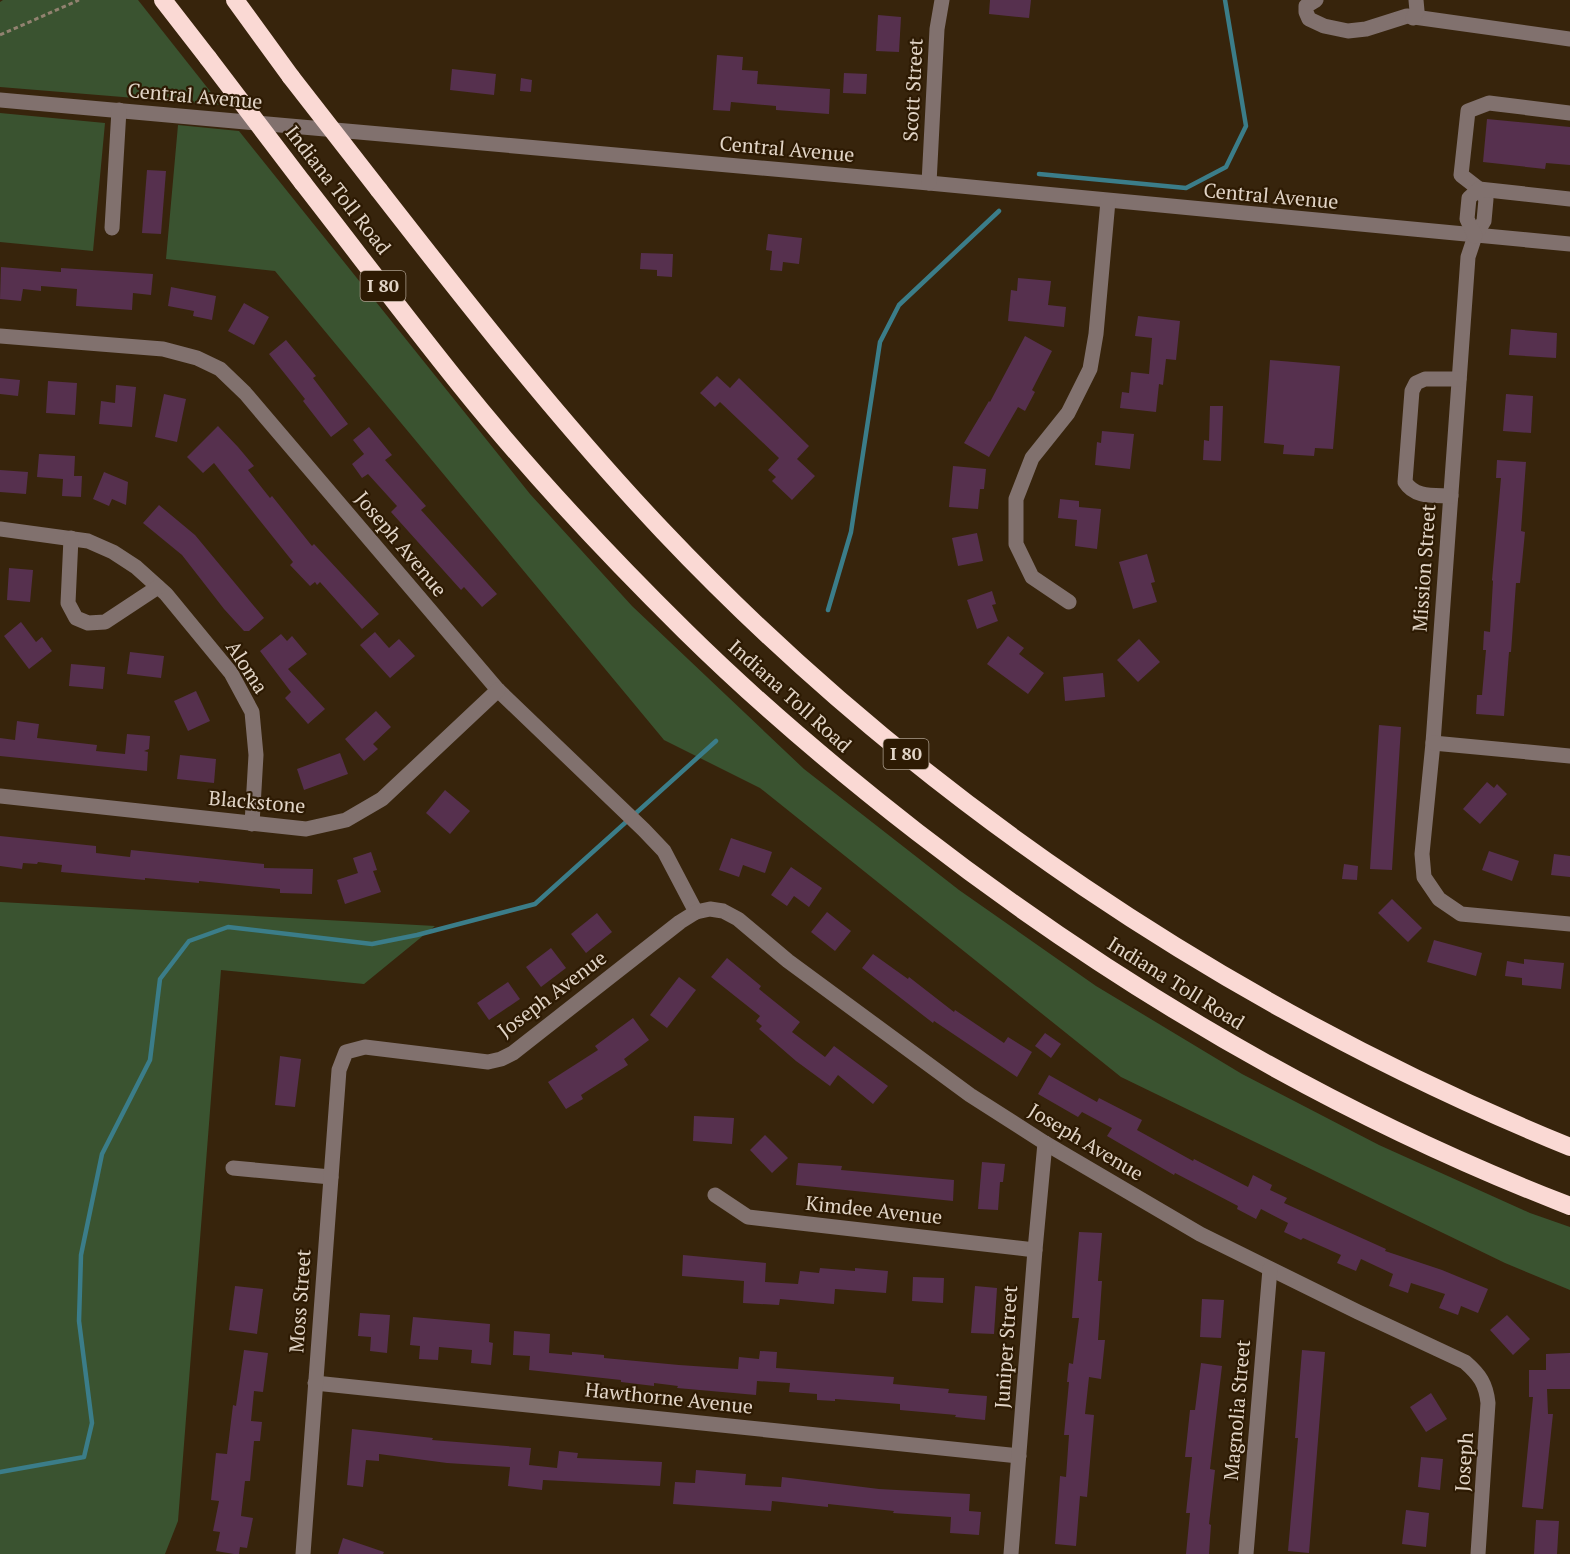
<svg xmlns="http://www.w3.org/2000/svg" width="1570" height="1554" font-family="'PT Serif',serif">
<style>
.green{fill:#3a5330}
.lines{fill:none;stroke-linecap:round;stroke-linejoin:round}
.stream{stroke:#3b7d89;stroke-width:4.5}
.building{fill:#56304e}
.path{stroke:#928270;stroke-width:3;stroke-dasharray:4.5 3;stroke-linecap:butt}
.minor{stroke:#81716e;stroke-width:15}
.highway{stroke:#fad9d4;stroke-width:18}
.highway-bridge{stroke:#fad9d4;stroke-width:18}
.labels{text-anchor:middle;stroke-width:4.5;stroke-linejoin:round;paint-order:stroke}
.shield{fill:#2d1a03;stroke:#ab9c8c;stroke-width:1.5}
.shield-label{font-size:18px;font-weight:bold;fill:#e1d4c6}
.street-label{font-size:20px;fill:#e1d4c6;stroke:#2d1a03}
</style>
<rect width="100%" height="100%" fill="#37240c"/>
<g class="green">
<polygon points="3,0 138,0 221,105 0,87 0,2"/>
<polygon points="0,113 105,123 93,251 0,242"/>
<polygon points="178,125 239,131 530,494 632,606 804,769 959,890 1096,986 1242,1074 1379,1145 1530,1213 1570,1227 1570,1290 1505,1263 1121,1077 760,788 664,740 275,271 166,259"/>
<polygon points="0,902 435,926 364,984 221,970 178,1521 165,1554 0,1554"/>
</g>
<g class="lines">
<g class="stream">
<polyline points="1039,174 1186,188 1226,167 1246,126 1225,0"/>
<polyline points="828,610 851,532 880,342 899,305 999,211"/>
<polyline points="0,1472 84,1457 92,1423 79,1321 81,1255 102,1154 150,1060 160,979 189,941 228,927 372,944 417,935 535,904 716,741"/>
</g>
</g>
<g class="building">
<polygon points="990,0 1031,0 1029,18 989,14"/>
<polygon points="878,15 901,17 899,52 876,51"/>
<polygon points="717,55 743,57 742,70 758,71 757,84 830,89 829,114 776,110 776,106 731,102 730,111 713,110"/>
<polygon points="452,69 496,74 494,95 450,90"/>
<polygon points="844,73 867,74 866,94 843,93"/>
<polygon points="521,78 532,80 531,92 520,91"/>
<polygon points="1487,119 1570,127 1570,165 1546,163 1545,169 1483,162"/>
<polygon points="147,170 166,171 161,234 142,233"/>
<polygon points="768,234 802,238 799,264 783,262 782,271 770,270 772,251 766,250"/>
<polygon points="641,253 673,254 672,277 657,276 657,270 640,269"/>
<polygon points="1,267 61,272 61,268 153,274 151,295 133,293 132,310 76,306 77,289 41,286 41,291 23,289 21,301 0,299"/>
<polygon points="1018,278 1051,281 1048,305 1066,307 1064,327 1008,321 1011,290 1017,291"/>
<polygon points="171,287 216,296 212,320 193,316 194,311 168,306"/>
<polygon points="244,303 269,317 254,345 228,331"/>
<polygon points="1138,316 1180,321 1176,360 1166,359 1163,385 1159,384 1156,412 1120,408 1122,392 1129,393 1131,372 1149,374 1152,338 1135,336"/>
<polygon points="1511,329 1557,333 1556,358 1509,355"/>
<polygon points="1025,336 1052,351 1032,390 1035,392 1025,411 1018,407 989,457 964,443 989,401 990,402"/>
<polygon points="286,340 316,376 313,378 348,424 331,437 303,401 305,399 269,354"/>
<polygon points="1270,360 1340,366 1333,449 1315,448 1314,456 1283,454 1284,445 1264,443"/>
<polygon points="717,376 730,388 739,378 809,446 797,459 815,476 792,500 772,481 776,477 768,470 779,458 720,402 715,407 700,393"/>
<polygon points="0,378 20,380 18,396 0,394"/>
<polygon points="48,381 77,383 75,415 46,413"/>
<polygon points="116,385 136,387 132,427 99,424 101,401 115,403"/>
<polygon points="164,394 186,399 177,442 155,437"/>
<polygon points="1506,394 1533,396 1531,433 1503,431"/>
<polygon points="1210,406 1223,406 1221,461 1203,460 1204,440 1209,441"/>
<polygon points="218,426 238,447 254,466 248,470 270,498 272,496 312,546 314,544 379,614 362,629 320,582 317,585 315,582 310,586 290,565 293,562 214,463 203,473 187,457"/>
<polygon points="369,427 392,455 385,460 426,506 421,510 497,594 482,607 464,587 461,590 391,512 397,506 368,474 362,478 352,464 364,454 353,440"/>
<polygon points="1102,431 1134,434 1130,469 1095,465 1097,442 1101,443"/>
<polygon points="39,454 75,456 74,476 82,476 81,497 62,496 63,479 37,477"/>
<polygon points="1497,460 1526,462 1521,531 1525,532 1520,583 1516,583 1511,652 1509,652 1504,716 1476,714 1477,695 1482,695 1486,650 1483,650 1484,631 1490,632 1493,581 1492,580 1501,478 1496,478"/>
<polygon points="953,466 986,469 984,489 980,489 978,509 949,507"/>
<polygon points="0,470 28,472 26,494 0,492"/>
<polygon points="104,472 128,482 126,505 112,499 109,506 93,499"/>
<polygon points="1060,499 1079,501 1079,507 1101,509 1097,549 1075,546 1077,520 1058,518"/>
<polygon points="159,505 195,535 264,618 249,631 244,631 224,609 182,555 143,523"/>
<polygon points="977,533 983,561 958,566 952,538"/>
<polygon points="1147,554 1155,582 1151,583 1157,602 1133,609 1119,562"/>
<polygon points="9,568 33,570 30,602 7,600"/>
<polygon points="992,591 996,604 992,605 998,621 977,629 967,600"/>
<polygon points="21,622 36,642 42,637 52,651 29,669 4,636"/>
<polygon points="375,632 389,648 399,639 415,656 390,678 360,645"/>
<polygon points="281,634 287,641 292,636 307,654 288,669 325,709 308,724 285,698 291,692 260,651"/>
<polygon points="1008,636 1024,648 1019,654 1044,673 1028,694 987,664"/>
<polygon points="1139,639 1160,662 1138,682 1117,660"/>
<polygon points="130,652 164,656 161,678 127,674"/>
<polygon points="71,664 105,667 103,689 69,686"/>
<polygon points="1103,673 1105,697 1065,701 1063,677"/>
<polygon points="196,691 210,721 188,731 174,701"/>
<polygon points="376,711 391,727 373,744 378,749 364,761 345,739"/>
<polygon points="17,721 39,724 37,738 97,745 96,751 125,754 127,734 150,736 149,749 144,751 148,752 147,771 0,756 0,738 15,740"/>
<polygon points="1379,725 1401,727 1392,870 1370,869"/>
<polygon points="340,753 348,774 304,790 297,769"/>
<polygon points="180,755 216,759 214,783 177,779"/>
<polygon points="1487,782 1494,788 1497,784 1507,794 1480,824 1463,809"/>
<polygon points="445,790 470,811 450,834 426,813"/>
<polygon points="0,836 96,846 96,853 130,857 131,850 264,864 264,868 313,869 312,894 280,893 280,889 199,881 199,883 145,878 145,880 61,872 62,865 38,862 37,864 23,863 22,869 0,866"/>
<polygon points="731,838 772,852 765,873 743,865 739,877 719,870"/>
<polygon points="1489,851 1519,861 1512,881 1482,870"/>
<polygon points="371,852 377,870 373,871 381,892 345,904 337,880 358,873 353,858"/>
<polygon points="1554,854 1570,856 1570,877 1551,875"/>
<polygon points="1344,864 1358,866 1357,880 1342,879"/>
<polygon points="791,867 822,888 809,907 794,896 787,906 771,895"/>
<polygon points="1392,899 1422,928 1408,942 1378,913"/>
<polygon points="827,912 851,931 835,951 811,932"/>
<polygon points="597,913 612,932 586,953 571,934"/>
<polygon points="1434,940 1482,953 1476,976 1427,962"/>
<polygon points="551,948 566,968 541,987 526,967"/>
<polygon points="873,954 908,979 909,977 954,1012 955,1010 1004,1043 1008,1037 1032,1052 1017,1077 934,1021 933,1023 862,968"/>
<polygon points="727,958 761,986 759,989 800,1022 792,1032 825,1057 834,1046 888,1086 873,1104 838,1075 830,1086 796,1061 759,1029 762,1026 756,1021 760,1016 711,977"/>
<polygon points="1524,959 1564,963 1561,989 1522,985 1522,978 1505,976 1507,961 1524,964"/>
<polygon points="679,977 696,990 667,1028 650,1015"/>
<polygon points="508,982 520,999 489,1020 477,1003"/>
<polygon points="633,1018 649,1040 624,1059 628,1065 581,1095 583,1099 566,1109 548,1082 598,1050 595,1046"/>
<polygon points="1045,1033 1061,1044 1051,1058 1035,1046"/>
<polygon points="280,1056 301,1059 295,1107 275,1105"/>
<polygon points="1049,1075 1097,1102 1099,1098 1142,1120 1137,1130 1193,1161 1194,1159 1248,1187 1253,1175 1272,1185 1270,1190 1287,1198 1284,1203 1386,1249 1385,1251 1442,1270 1488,1289 1478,1313 1461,1306 1458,1315 1439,1308 1445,1294 1411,1283 1408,1293 1389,1286 1393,1274 1361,1259 1356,1271 1337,1263 1341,1255 1303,1238 1301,1240 1284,1232 1288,1223 1261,1209 1256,1219 1237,1209 1238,1206 1175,1173 1174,1175 1107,1136 1112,1128 1082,1112 1078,1117 1038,1094"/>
<polygon points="694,1116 734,1118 732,1144 693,1141"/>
<polygon points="765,1135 788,1158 772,1173 750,1150"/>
<polygon points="982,1162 1005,1164 1003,1182 1000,1182 998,1210 978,1209"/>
<polygon points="798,1163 842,1166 841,1170 954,1180 953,1201 796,1185"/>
<polygon points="1079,1232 1102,1233 1098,1281 1102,1281 1098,1340 1105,1340 1101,1379 1089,1377 1085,1414 1094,1415 1087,1497 1080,1496 1076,1546 1055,1544 1060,1476 1066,1477 1069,1435 1064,1435 1069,1382 1067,1382 1069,1363 1073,1364 1079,1318 1072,1318"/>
<polygon points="683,1255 766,1263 765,1282 798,1284 800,1271 819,1273 820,1268 855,1271 855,1268 888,1271 886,1293 835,1289 834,1304 780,1299 779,1305 743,1303 744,1281 682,1276"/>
<polygon points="913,1277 944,1278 943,1303 912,1301"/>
<polygon points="235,1286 263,1289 257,1334 229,1330"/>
<polygon points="975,1286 997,1288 994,1334 971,1333"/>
<polygon points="1202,1299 1224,1300 1221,1338 1200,1337"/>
<polygon points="360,1313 390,1315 387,1353 370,1351 371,1337 358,1336"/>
<polygon points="1507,1315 1530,1339 1513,1355 1490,1330"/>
<polygon points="413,1317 490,1324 489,1342 493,1343 491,1365 471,1363 472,1350 439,1347 438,1360 419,1359 420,1346 410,1345"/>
<polygon points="514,1331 550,1334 549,1353 572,1355 572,1352 604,1355 604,1358 679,1365 738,1369 739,1357 759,1359 760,1351 777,1352 776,1368 894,1377 893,1384 949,1389 948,1393 987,1396 985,1420 955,1417 956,1415 900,1410 900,1404 835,1399 835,1401 817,1400 817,1394 789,1392 790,1383 757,1381 756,1395 677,1388 678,1386 654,1383 654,1386 621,1382 621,1380 529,1370 530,1356 513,1355"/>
<polygon points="244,1350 268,1353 263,1392 254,1391 251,1421 262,1422 260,1441 254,1441 250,1481 245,1481 241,1516 253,1518 247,1548 240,1547 239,1554 234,1554 216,1551 220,1532 213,1531 219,1501 211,1500 216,1453 227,1454 233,1405 236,1406"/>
<polygon points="1302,1350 1325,1352 1309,1553 1288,1551 1298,1438 1295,1438"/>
<polygon points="1570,1353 1570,1389 1547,1389 1548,1414 1553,1414 1543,1509 1522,1507 1533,1397 1529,1397 1529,1370 1546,1370 1546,1354"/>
<polygon points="1201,1363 1222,1366 1210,1469 1215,1470 1209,1524 1211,1525 1209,1554 1186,1554 1190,1513 1186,1513 1192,1457 1185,1457 1190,1410 1195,1410"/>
<polygon points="1431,1393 1447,1419 1426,1432 1410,1407"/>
<polygon points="352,1429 433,1438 432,1440 531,1448 529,1465 557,1468 559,1451 578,1453 577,1458 662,1462 660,1486 543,1480 542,1490 508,1486 510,1467 447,1463 379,1454 379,1461 366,1460 363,1487 347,1485"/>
<polygon points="1421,1457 1443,1459 1440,1490 1418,1487"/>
<polygon points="696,1470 746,1474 745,1485 781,1487 782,1477 879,1489 970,1494 969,1511 981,1512 979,1535 950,1533 951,1517 893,1513 894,1511 828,1504 828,1507 772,1501 771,1511 673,1504 675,1482 695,1483"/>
<polygon points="1406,1510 1429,1513 1426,1547 1402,1544"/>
<polygon points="1536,1520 1559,1521 1557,1554 1534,1554"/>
<polygon points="343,1538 384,1552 383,1554 338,1554"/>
</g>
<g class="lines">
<polyline class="path" points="0,35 79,0"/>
<g class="minor">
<polyline points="1316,0 1306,6 1306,12 1309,19 1324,26 1348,31 1366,29 1407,16 1570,39"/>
<polyline points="1413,18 1417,11 1416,0"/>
<polyline points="0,100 929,183 1570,244"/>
<polyline points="1570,113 1489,103 1468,111 1461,175 1479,189 1486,199 1484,221 1475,236 1468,257 1433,743 1422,854 1424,877 1439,899 1461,914 1570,924"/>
<polyline points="929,183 937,29 942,0"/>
<polyline points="112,228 119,110"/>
<polyline points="1475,236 1467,219 1469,198 1479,189 1570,199"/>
<polyline points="0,336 163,349 197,358 220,369 245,393 498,690 644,830 664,851 696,912"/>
<path d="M1451,496c-17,-1 -36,2 -46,-14l7,-91 4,-8 9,-4h34"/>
<polyline points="0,529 88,541 113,552 136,567 166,594 231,673 252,712 256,755 252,824"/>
<polyline points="71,538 68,603 76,618 88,623 105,622 158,587"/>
<polyline points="1069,602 1032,577 1016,544 1016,499 1032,458 1068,413 1090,369 1096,334 1108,201"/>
<polyline points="1433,743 1570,756"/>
<polyline points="0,796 306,829 346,820 382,799 498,690"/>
<polyline points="233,1168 331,1177"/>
<polyline points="715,1195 748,1217 1035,1250"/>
<polyline points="315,1383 1019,1456"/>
<path d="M303,1554l36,-484 7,-18 19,-5 123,15 13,-3 12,-6 167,-131 16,-10 14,-3 13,2 15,8 50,42 182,134 75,48 155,91 158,78 107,50c15,13 21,22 23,41l-10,151"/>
<polyline points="1011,1554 1035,1250 1045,1143"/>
<polyline points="1246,1554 1270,1269"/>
</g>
<g class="highway">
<polyline points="163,0 208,58"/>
<polyline points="235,0 291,77"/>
<path d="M303,183c53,68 104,136 158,203 69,86 146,168 224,245 73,72 151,138 232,201 199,154 418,283 653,374"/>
<path d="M379,190c91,117 182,233 284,341 253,267 567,477 907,616"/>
</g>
<g class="highway-bridge">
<polyline points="208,58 303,183"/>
<polyline points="291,77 379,190"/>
</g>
</g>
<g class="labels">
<g class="shield">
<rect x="360.5" y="271" width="45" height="30" rx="4.5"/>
<rect x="883.5" y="739" width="45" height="30" rx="4.5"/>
</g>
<g class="shield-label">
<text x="383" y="292">I 80</text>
<text x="906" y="760">I 80</text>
</g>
<g class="street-label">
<text transform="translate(913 90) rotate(-87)" y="7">Scott Street</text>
<text transform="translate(195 96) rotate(5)" y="7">Central Avenue</text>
<text transform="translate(787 149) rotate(5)" y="7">Central Avenue</text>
<text transform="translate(338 190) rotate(52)" y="7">Indiana Toll Road</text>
<text transform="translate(1271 196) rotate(5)" y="7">Central Avenue</text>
<text transform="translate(401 544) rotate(50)" y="7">Joseph Avenue</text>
<text transform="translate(1424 568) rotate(-86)" y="7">Mission Street</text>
<text transform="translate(247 667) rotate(57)" y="7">Aloma</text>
<text transform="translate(790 696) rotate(42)" y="7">Indiana Toll Road</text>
<text transform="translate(257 802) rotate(5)" y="7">Blackstone</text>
<text transform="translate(1176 983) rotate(32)" y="7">Indiana Toll Road</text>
<text transform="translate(552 994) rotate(-37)" y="7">Joseph Avenue</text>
<text transform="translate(1086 1142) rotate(31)" y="7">Joseph Avenue</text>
<text transform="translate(874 1210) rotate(6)" y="7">Kimdee Avenue</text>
<text transform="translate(300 1301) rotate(-86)" y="7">Moss Street</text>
<text transform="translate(1006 1347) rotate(-86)" y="7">Juniper Street</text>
<text transform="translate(669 1398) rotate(6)" y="7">Hawthorne Avenue</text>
<text transform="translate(1237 1410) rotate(-85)" y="7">Magnolia Street</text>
<text transform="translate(1464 1462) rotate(-86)" y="7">Joseph</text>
</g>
</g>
</svg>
